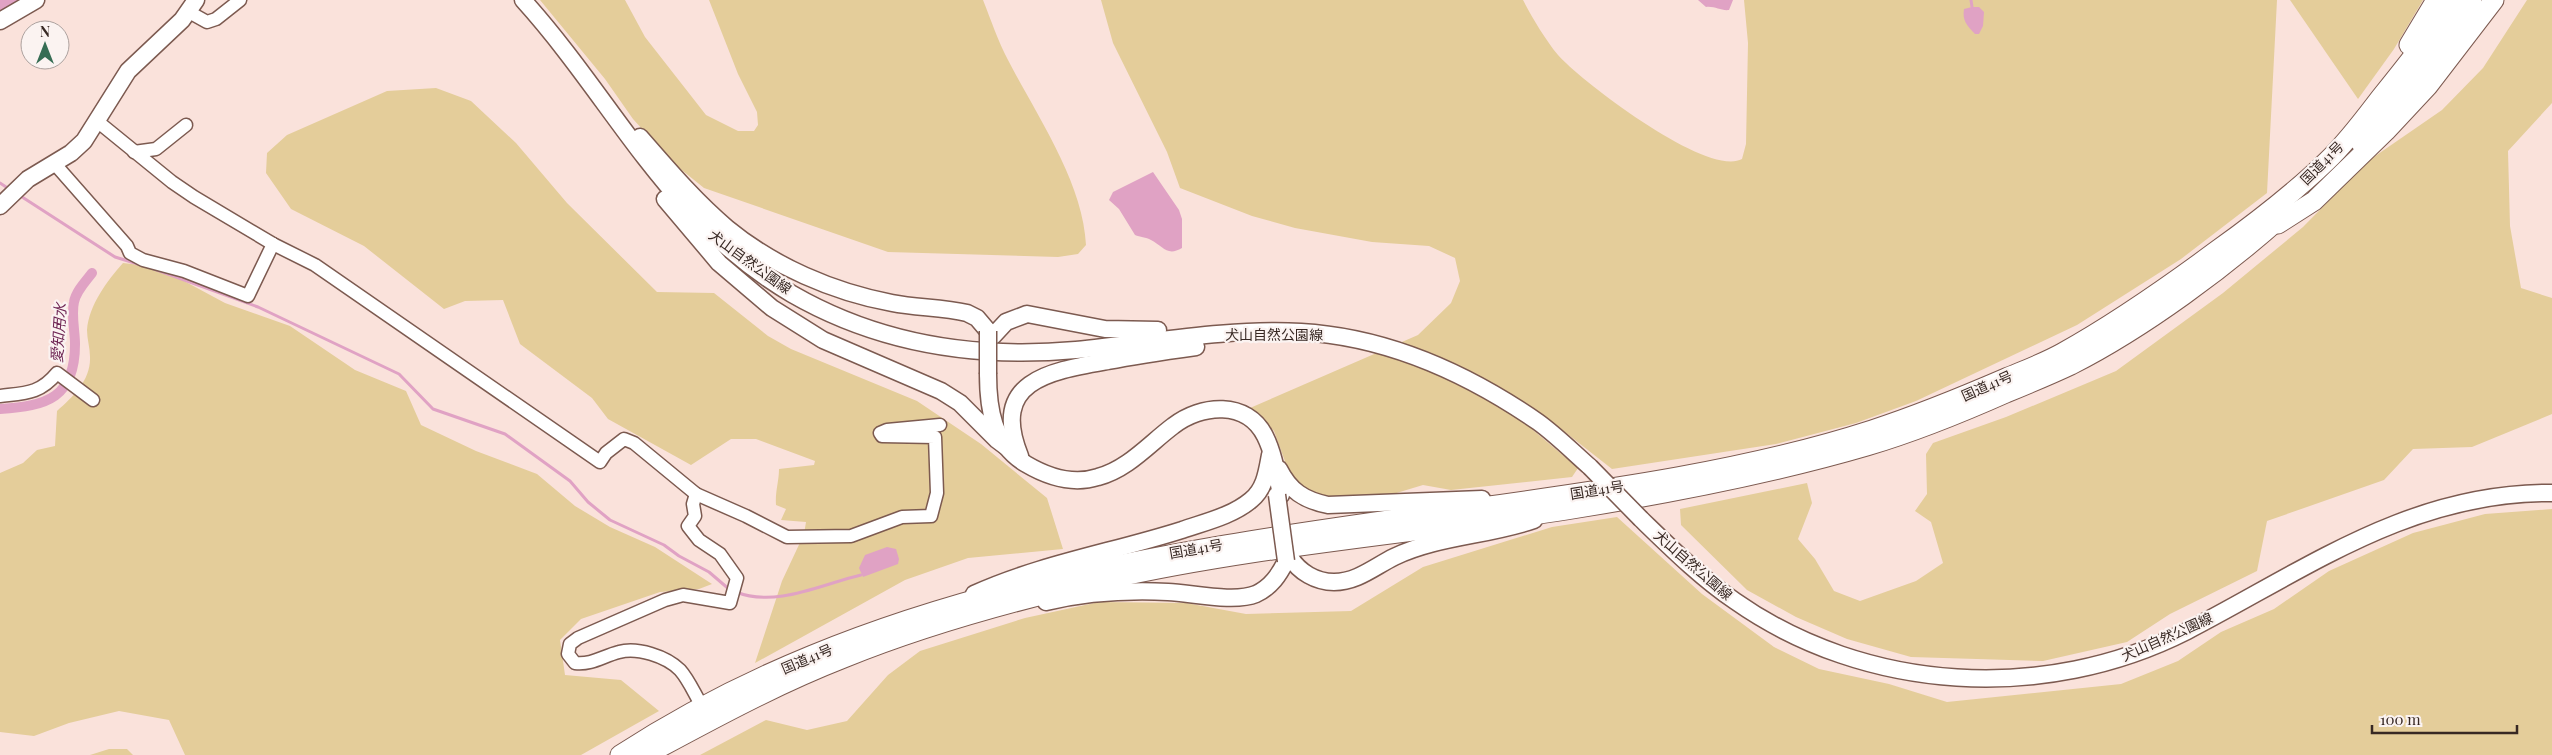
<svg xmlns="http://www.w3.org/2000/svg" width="2552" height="755" font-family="'Playfair Display','Noto Sans JP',serif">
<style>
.green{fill:#e4cd9a}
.water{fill:#e0a2c4}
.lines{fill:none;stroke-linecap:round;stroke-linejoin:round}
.stream{stroke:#e0a2c4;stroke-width:3}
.canal{stroke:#e0a2c4;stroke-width:10}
.river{stroke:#e0a2c4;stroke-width:18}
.minor-casing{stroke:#7c5a50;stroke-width:15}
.major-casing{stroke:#7c5a50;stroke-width:19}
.highway-casing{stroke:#7c5a50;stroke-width:21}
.minor{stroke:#fff;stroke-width:12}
.major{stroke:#fff;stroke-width:16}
.highway{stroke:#fff;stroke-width:19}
.major-bridge-casing{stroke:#7c5a50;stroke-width:19;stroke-linecap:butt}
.major-bridge{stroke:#fff;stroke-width:16}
.labels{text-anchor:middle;stroke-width:4.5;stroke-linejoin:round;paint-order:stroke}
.street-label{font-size:14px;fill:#372823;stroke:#fbf3f1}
.water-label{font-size:15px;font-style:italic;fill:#6f2755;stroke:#fbf3f1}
</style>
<rect width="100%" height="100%" fill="#fae2db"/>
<g class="green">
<path d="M540,0h85l20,37 61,78 32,16h16l4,-6 -1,-13 -19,-38 -29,-74h274c8,20 15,41 25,60 29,56 75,122 78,185l-8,9 -20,3 -170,-5 -184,-64 -31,-25 -40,-44 -28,-40z"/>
<path d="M1101,0h422c10,19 22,39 35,55 24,27 150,123 184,104l4,-15 2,-101 -4,-43h533l-10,193 -86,66 -104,66 -161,76 -60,22 -80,21 -164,25 -65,-51 -14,12 45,38 -6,9 -121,13 -28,-5 -53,16 -60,-6 -19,-17 -17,-47 -24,-23 168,-73 33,-32 9,-22 -5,-23 -26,-12 -57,-4 -77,-14 -43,-12 -72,-28 -13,-36 -54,-109z"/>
<polygon points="2290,0 2423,0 2394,49 2358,99"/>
<polygon points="2527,0 2552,0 2552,103 2508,151 2510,226 2521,288 2552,298 2552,414 2472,447 2413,449 2384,480 2267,521 2257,571 2170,614 2127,642 2043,661 1911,657 1847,639 1796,617 1747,590 1681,525 1680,509 1807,483 1812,503 1798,539 1815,559 1834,591 1860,601 1916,581 1943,563 1931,522 1915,511 1927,494 1926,454 1933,443 2006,417 2116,371 2223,293 2303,227 2368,161 2442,110 2483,68"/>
<path d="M436,88l35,13 45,42 51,60 90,89 57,1 54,43 23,13 126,52 64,43 66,54 16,51 -95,9 -63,22 -150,83 27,-82 22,-47 2,-12 -25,-2 5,-11 -10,-4c-1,-13 3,-24 3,-36l35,-4 1,-4 -59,-22h-25l-40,26 -83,-46 -16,-21 -72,-54 -17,-44 -38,1 -21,8 -80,-63 -73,-37 -25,-36 1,-20 20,-18 100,-44z"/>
<path d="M123,263l35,4 67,36 65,23 65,44 51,21 15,34 55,26 61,23 38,32 35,21 45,20 57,37 -13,5 -39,3 -79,27 -21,21 5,35 56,5 38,31 -78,44h-396l-16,-35 -50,-9 -50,12 -35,13 -34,-4v-259l23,-10 14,-13 18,-4 2,-35c16,-14 34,-31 33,-54 0,-9 -3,-18 -3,-27 2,-25 20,-49 36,-67z"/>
<polygon points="2552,509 2552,755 700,755 766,720 807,730 847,721 888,675 920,651 1025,618 1099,602 1186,603 1246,614 1351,611 1423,567 1552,527 1617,517 1702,594 1774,647 1819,669 1889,684 1947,702 2121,684 2178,661 2221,632 2274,609 2329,571 2413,533 2485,514"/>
<polygon points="109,749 127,749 133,755 90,755"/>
</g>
<g class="water">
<path d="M1698,0h35l-4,10c-8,1 -14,-4 -23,-3z"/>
<path d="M1972,7h7l5,5 -1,14 -4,8h-4c-8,-8 -13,-14 -11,-25z"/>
<path d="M1153,172l26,38 3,9v29c-15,9 -19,-2 -31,-8 -5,-3 -11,-3 -16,-5l-16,-26 -10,-9 4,-8z"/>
<polygon points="887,547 896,549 899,559 898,564 863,577 859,568 865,555"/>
</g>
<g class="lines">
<g class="stream">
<polyline points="1971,0 1972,7"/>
<polyline points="0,183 9,189"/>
<polyline points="19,195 115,257 141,265"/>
<polyline points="154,269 258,307 399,374 433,409 505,434 570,481 588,502 610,520 664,545 679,556 709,572 730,590"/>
<path d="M736,592c40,16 86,-8 125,-17"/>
</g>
<path class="canal" d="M0,409c47,-3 75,-11 75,-65 0,-13 -4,-29 -1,-42 2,-11 12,-21 18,-29"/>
<polyline class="river" points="0,5 10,0"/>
<g class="minor-casing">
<g id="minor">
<polyline points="189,12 207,22 216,19 240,0"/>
<polyline points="97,121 172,182 194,197 273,244 315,265 600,462 606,453 624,439 634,443 696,494 746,516 787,537 851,536 902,517 931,516 937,493 935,437 882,436 880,433 887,430 940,425"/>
<polyline points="134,152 156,149 186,125"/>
<polyline points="54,163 127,246 130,253 143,260 184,271 248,296 273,244"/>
<path d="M0,396c25,-3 40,-2 57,-23l36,27"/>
<path d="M696,494l-3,10 2,12 -7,10 11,14 21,14 17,24 -7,25 -47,-8 -18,5 -87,38 -8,6 -2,10 7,9c17,2 28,-7 44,-11 18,-5 47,4 61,18 9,10 15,25 22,36"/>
</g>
</g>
<g class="major-casing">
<g id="major">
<path d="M523,0c93,103 143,220 269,294 87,50 185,65 284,56 74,-7 149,-22 225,-18 86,5 166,41 237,90 18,13 35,30 52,45"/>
<polyline points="0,21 36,0"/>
<path d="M640,137c28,32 55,64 87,91 46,38 106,64 165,75 25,5 50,4 75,10l10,5 11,13"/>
<polyline points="665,199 719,263 772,308 823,340 941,391 960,403 997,440 1009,449"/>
<polyline points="0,206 28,179 71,153 84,141 128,71 182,20 196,0"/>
<polyline points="993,336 1006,322 1027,314 1105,329 1158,330"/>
<path d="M988,374c0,35 5,70 38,90 22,13 47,21 72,13 30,-8 51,-33 75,-51 28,-22 74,-26 92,10 9,18 12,39 16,59"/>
<path d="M1020,456c-31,-76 31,-85 88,-95 30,-6 59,-10 88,-14"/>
<path d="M1279,469c11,22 25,31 49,36l154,-6"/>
<path d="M1641,519c30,29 59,58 94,82 131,92 310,102 452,30 120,-62 223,-139 365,-138"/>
<path d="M1290,557c9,15 26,25 44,25 23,0 40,-15 60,-25 44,-21 94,-21 140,-37"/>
<path d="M974,594c66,-30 139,-42 208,-64 23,-8 50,-14 69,-30 14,-11 16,-29 19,-45"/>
<path d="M1046,602c38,-9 82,-12 122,-10 24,1 66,11 88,2 15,-7 23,-19 30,-33"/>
</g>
</g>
<g class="highway-casing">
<g id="highway">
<polyline points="2409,45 2436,0"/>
<polyline points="2360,142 2415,79 2472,0"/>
<polyline points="2278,224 2314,201 2386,131 2428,86 2494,0"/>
<path d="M620,755c246,-160 535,-203 819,-242 142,-20 297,-39 433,-83 46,-15 90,-33 134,-52 19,-8 38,-15 56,-25 54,-30 104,-65 154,-102 39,-28 77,-57 111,-90 20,-19 37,-42 53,-63 26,-32 51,-64 75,-98"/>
<path d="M646,755c65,-35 129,-70 198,-97 84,-34 172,-58 261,-78 152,-34 307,-46 461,-70 101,-16 202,-35 301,-64 47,-14 94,-33 139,-53 22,-9 44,-18 65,-28 73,-37 155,-98 215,-152"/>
</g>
</g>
<use href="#minor" class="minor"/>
<use href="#major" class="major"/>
<use href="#highway" class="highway"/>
<g class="major-bridge-casing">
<g id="major-bridge">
<polyline points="988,331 988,374"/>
<polyline points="1590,467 1641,519"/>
<polyline points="1277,495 1286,561"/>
</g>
</g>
<use href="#major-bridge" class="major-bridge"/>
</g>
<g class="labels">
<g class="street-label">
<text transform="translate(2322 163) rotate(-45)" y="5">国道41号</text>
<text transform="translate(750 262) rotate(36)" y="5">犬山自然公園線</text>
<text x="1274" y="340">犬山自然公園線</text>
<text transform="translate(1987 386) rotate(-24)" y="5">国道41号</text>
<text transform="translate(1597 490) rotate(-9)" y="5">国道41号</text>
<text transform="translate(1196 549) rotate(-10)" y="5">国道41号</text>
<text transform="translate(1693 565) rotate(41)" y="5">犬山自然公園線</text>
<text transform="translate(2167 637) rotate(-24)" y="5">犬山自然公園線</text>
<text transform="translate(807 659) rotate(-23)" y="5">国道41号</text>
</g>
<g class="water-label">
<text transform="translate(59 333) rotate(-86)" y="5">愛知用水</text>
</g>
</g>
<g transform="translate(45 45)"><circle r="24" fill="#fbf3f1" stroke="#ada29f"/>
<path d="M0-4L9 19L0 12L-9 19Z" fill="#366d54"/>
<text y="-8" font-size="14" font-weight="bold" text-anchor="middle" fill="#372823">N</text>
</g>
<path d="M2372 725v8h145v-8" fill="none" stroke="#372823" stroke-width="2.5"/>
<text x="2380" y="725" font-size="15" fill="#372823" stroke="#fbf3f1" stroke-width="4" paint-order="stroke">100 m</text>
</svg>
